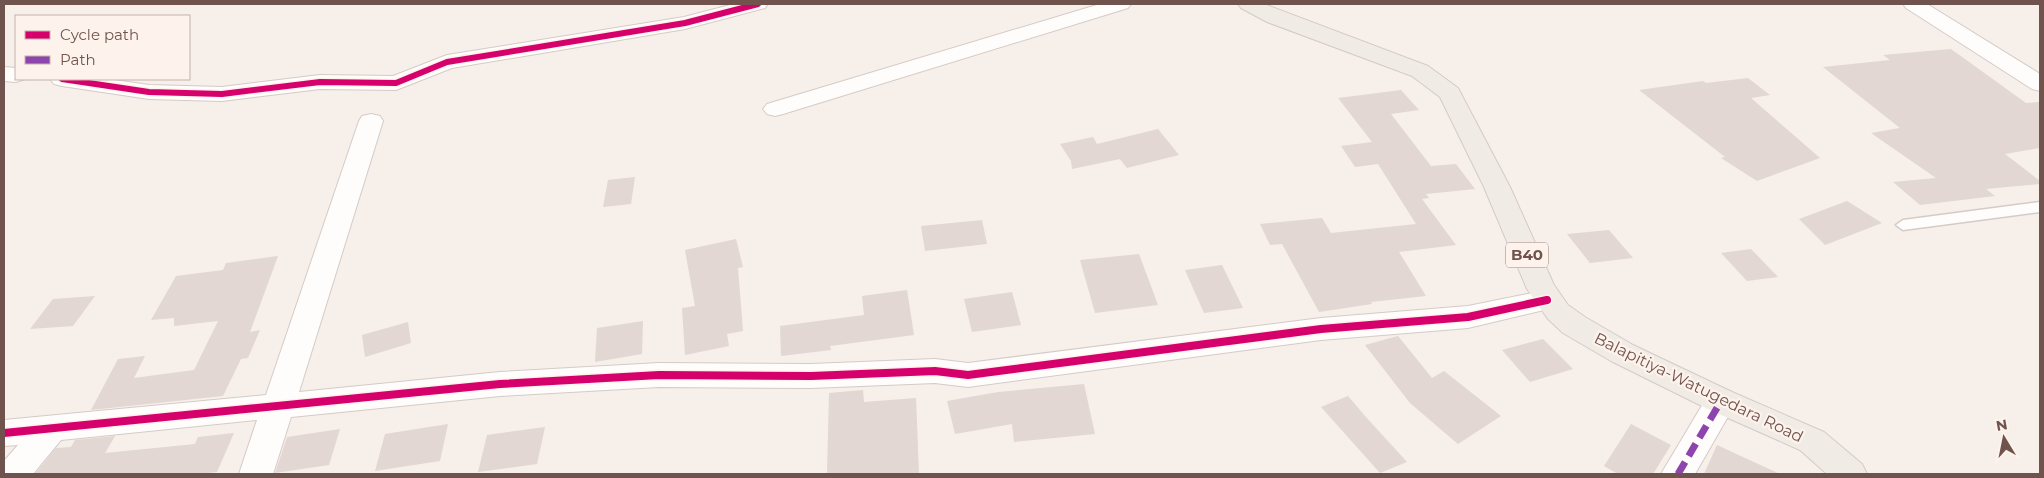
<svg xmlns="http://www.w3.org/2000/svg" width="2044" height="478" font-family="Montserrat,sans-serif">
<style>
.building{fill:#e2d7d2}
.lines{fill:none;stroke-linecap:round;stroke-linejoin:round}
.lane-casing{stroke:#d4cbc7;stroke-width:3}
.street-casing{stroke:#d4cbc7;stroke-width:2}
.primary-casing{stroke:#d4cac7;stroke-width:2}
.lane{fill:#fefdfc;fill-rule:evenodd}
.street{fill:#fefdfc;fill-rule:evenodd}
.primary{fill:#f1ebe6;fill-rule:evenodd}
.quiet{stroke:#8e44ad;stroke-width:7;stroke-dasharray:14 7;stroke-linecap:butt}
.cycleway-far1-casing{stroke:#fdf3ec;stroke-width:9}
.cycleway-casing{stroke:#fdf3ec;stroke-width:11}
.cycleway-far1{stroke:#d6006c;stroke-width:6}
.cycleway{stroke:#d6006c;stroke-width:8}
.labels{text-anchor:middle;stroke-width:4.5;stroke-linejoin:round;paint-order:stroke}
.shield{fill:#fdf3ec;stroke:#9b837d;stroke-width:1}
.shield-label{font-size:15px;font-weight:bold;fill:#71534d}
.street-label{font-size:16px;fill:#71534d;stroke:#fdf3ec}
</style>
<rect width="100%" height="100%" fill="#f6efea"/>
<g class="building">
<polygon points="1951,49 2026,103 2040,102 2040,148 2005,154 2040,181 2040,184 1986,189 1995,196 1920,205 1893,182 1936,178 1871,133 1900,128 1823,67 1890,60 1883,55"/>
<polygon points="1748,78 1770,95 1751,98 1820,158 1757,181 1721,158 1725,157 1639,90 1703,81 1706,83"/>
<polygon points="1401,90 1419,110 1391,114 1431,166 1456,164 1475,189 1426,194 1429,198 1422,199 1456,245 1399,252 1426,296 1371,302 1372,304 1319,312 1282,244 1270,245 1260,224 1322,218 1331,233 1416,224 1378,164 1355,167 1341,146 1372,142 1338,98"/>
<polygon points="1158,129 1179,155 1127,168 1120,159 1072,169 1071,161 1060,144 1093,137 1097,144"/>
<polygon points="635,177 631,204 603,207 608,180"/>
<polygon points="1847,201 1882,223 1825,245 1799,219"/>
<polygon points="982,220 987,244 925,251 921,226"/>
<polygon points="1609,230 1633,258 1590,263 1567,234"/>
<polygon points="736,239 743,267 738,268 743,331 727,334 729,346 685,355 682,308 695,306 685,250"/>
<polygon points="1751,249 1778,277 1747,281 1721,253"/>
<polygon points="1139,254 1158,305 1095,313 1080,260"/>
<polygon points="278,256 250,332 260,330 248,358 241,359 223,396 91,410 118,359 145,356 134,378 194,370 218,321 174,326 174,318 151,320 176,276 223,270 226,263"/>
<polygon points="1222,265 1243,308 1204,313 1185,270"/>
<polygon points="907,290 914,335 830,346 831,350 781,356 780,326 864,315 862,296"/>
<polygon points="1012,292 1021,325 972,332 964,299"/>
<polygon points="95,296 73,326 30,329 53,299"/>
<polygon points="643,321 642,354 595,362 597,328"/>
<polygon points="408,322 411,343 365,357 362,335"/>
<polygon points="1398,336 1432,378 1444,371 1501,416 1458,444 1410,403 1365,345"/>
<polygon points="1543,339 1573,369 1530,382 1502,350"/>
<polygon points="1084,384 1095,434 1014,442 1012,424 955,434 947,401 998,392"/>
<polygon points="863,390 864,402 916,398 919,474 827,474 829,393"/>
<polygon points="1348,396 1365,416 1407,462 1380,473 1321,407"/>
<polygon points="448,424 440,461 375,471 385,434"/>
<polygon points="1631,424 1671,445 1653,474 1618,474 1604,466"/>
<polygon points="545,427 537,464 478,472 487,435"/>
<polygon points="340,429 329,465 275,473 287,437"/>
<polygon points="234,433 217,472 199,474 35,474 56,448 71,447 75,440 115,436 105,453 195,444 198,437"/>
<polygon points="1717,445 1780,474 1704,474"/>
</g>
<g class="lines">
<g class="lane-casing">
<polygon id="lane" points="2040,202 2040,212 1903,230 1896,225 1903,220"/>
</g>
<g class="street-casing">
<g id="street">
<polygon points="734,4 768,4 765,8 685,29 452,68 396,90 320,89 222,101 149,99 62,86 54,84 50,79 107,79 149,85 222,87 320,75 393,76 447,55 684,17"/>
<polygon points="1100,4 1131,4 1128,8 783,114 775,116 767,114 763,109 767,104"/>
<polygon points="1903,4 1927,4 2040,74 2040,91 2032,89 1906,8"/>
<polygon points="4,67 16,68 16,79 25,79 16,82 4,81"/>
<polygon points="371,114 380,116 383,121 299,392 500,372 659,363 811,364 935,359 968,363 1321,318 1468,306 1547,290 1557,293 1562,300 1557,307 1468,328 1321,340 968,387 935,383 811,388 659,387 500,396 291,417 273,474 239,474 257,420 61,440 33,474 4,474 4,461 18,445 4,446 4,420 266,395 359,121 362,116"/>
<polygon points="1721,389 1732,392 1737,401 1695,474 1661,474 1710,392"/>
</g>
</g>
<g class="primary-casing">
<polygon id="primary" points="1238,4 1264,4 1428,66 1458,88 1510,187 1554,285 1568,305 1585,317 1633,345 1732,392 1824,432 1862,464 1867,474 1827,474 1800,450 1710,410 1611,361 1563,333 1548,319 1527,289 1484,187 1440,97 1412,76 1267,22 1241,8"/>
</g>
<use href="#lane" class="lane"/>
<use href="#street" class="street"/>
<use href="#primary" class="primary"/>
<polyline class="quiet" points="1678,474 1721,401"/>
<g class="cycleway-far1-casing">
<polyline id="cycleway-far1" points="62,79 149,92 222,94 320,82 396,83 447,62 685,23 758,4"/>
</g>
<g class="cycleway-casing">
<polyline id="cycleway" points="4,433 500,384 659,375 811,376 935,371 968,375 1321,329 1468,317 1547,300"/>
</g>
<use href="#cycleway-far1" class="cycleway-far1"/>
<use href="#cycleway" class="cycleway"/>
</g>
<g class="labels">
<rect class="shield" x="1506" y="242.5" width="42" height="25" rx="4"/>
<g class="shield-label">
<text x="1527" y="260">B40</text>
</g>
<g class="street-label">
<text transform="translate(1699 387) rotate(26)" y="6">Balapitiya-Watugedara Road</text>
</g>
</g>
<rect width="2044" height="478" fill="none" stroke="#71534d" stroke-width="10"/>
<rect x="15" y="15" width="175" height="65" fill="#fdf3ec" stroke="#c5b3ac"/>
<rect x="25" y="31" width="25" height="8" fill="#d6006c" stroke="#c5b3ac"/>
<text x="60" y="40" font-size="15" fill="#71534d">Cycle path</text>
<rect x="25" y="56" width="25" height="8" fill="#8e44ad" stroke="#c5b3ac"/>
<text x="60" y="65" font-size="15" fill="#71534d">Path</text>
<g transform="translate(2004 438) rotate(350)" stroke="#fdf3ec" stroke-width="4" paint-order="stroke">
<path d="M0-4L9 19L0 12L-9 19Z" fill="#71534d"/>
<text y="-8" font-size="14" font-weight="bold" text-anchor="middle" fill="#71534d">N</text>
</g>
</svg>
